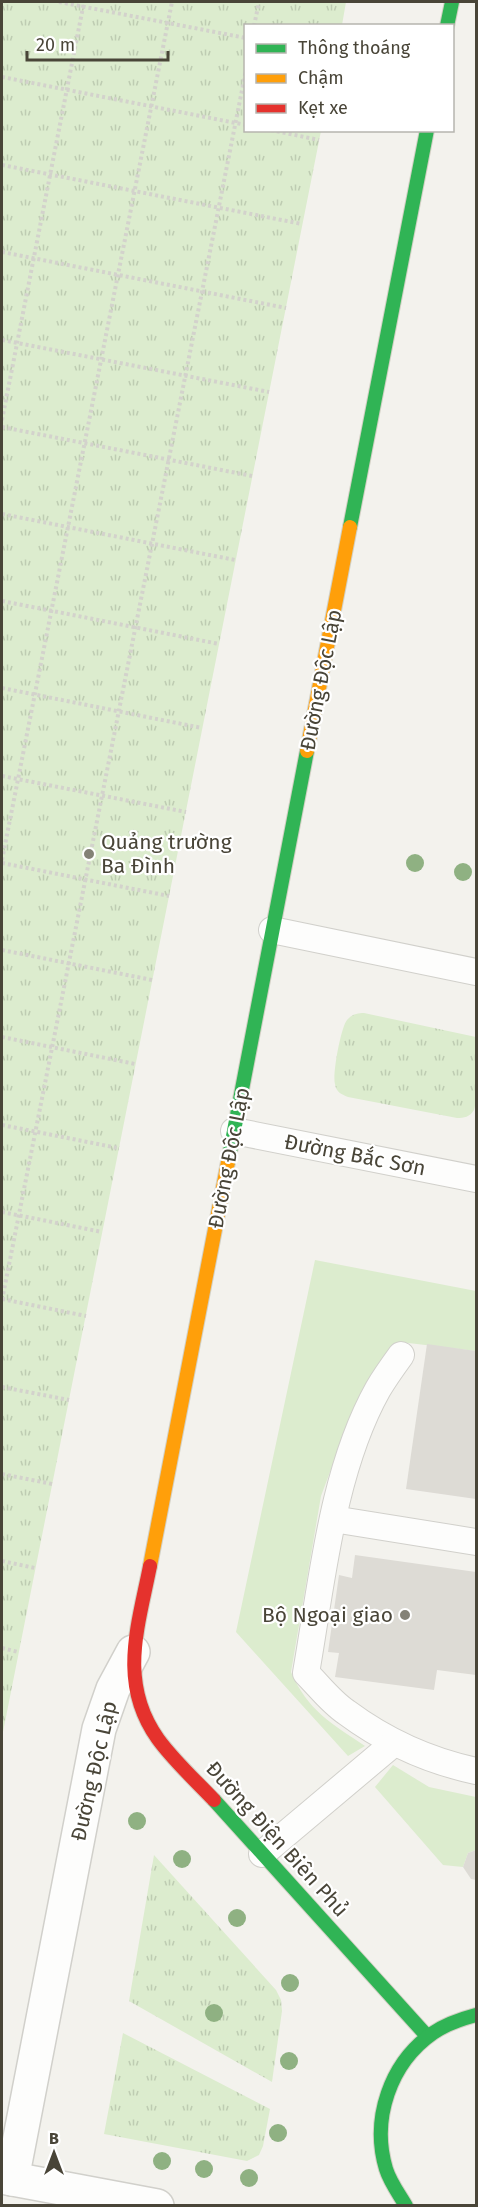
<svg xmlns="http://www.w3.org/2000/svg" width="478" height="2207" font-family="'Fira Sans',sans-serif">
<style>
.grass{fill:url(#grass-tufts)}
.garden{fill:#dcecce}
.building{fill:#dddbd5}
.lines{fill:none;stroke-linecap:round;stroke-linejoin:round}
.lane-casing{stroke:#d1d0cb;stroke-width:28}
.street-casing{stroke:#d1d0cb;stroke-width:36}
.fast-casing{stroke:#d2d0c4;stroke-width:16}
.slow-casing{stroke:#d2d0c4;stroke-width:16}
.jam-casing{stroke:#d2d0c4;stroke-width:16}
.path{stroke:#d3d2cc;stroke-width:4;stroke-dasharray:3 3;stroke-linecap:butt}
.lane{stroke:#fdfdfc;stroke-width:26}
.street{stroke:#fdfdfc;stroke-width:33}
.fast{stroke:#30b455;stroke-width:14}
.slow{stroke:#ff9f0a;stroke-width:14}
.jam{stroke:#e5322d;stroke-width:14}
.tree{fill:#8fb182}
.poi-dot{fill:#848277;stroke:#fff;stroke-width:2}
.labels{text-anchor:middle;stroke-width:4.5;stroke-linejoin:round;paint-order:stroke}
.street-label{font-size:21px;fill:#494538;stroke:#fff}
.poi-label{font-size:21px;fill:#494538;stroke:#fff;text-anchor:start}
</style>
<defs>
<pattern id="grass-tufts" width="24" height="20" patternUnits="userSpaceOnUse" patternTransform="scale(1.5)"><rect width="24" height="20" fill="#dcecce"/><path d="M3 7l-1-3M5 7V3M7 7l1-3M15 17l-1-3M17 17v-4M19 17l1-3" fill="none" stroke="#beccb2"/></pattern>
</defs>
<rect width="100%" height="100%" fill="#f3f2ed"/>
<g class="grass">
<polygon points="2,2 346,2 342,25 246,26 246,130 321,131 2,1737"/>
<path d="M364,1013l112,24c1,14 2,63 -2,73 -4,7 -10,8 -17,8l-109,-21c-7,-3 -12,-5 -13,-13 -3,-9 6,-57 12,-64 5,-6 11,-7 17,-7z"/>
<polygon points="154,1855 276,1990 281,2000 282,2011 272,2082 129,2001"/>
<polygon points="123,2033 270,2109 263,2146 259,2155 247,2161 104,2134"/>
</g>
<g class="garden">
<path d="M315,1260l161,31v60l-76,-9 -24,27 -37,79 -18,48 -30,176c17,39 40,51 74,74l-17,10 -112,-124z"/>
<polygon points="393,1765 429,1787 476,1797 476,1850 468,1853 463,1867 443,1865 375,1787"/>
</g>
<g class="building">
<polygon points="427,1344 476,1351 476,1499 406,1489"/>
<polygon points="355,1555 476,1572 476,1675 437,1670 434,1690 335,1677 339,1653 328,1652 339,1575 352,1578"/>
<polygon points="476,1850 476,1880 471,1879 463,1867 468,1853"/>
</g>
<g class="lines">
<g class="lane-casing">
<g id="lane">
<polyline points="272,930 476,972"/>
<polyline points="234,1131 476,1179"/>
<path d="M401,1355c-8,11 -16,22 -23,34 -46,82 -56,193 -72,284 13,13 25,29 40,39 39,29 83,49 130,59"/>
<polyline points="333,1519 476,1542"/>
<polyline points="262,1854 394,1743"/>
</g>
</g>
<g class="street-casing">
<g id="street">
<polyline points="2,2177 157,2206"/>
<polyline points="12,2179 99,1729 113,1689 133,1652"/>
</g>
</g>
<g class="fast-casing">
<g id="fast">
<polyline points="447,26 452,2"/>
<polyline points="350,527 427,130"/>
<polyline points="228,1162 307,751"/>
<polyline points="214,1800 427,2036"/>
<path d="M406,2206c-7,-12 -16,-24 -20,-37 -15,-50 4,-106 47,-136 13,-9 28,-14 43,-18"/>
</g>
</g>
<g class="slow-casing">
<g id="slow">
<polyline points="307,751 350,527"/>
<polyline points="150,1566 228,1162"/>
</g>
</g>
<g class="jam-casing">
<path id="jam" d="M150,1566c-12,61 -32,117 8,173 16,22 37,41 56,61"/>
</g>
<g class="path">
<polyline points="59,2 246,38"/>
<polyline points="254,26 259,2"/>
<polyline points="2,77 246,125"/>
<polyline points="271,130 319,140"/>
<polyline points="2,165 302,224"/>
<polyline points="2,252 286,308"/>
<polyline points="2,340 269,392"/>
<polyline points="2,420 84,2"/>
<polyline points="2,427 252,476"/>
<polyline points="2,514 235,560"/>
<polyline points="2,601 219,644"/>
<polyline points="2,688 202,728"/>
<polyline points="2,776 186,812"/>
<polyline points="2,860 172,2"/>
<polyline points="2,863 169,896"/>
<polyline points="2,950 152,980"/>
<polyline points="2,1037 135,1064"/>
<polyline points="2,1125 118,1148"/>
<polyline points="2,1212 102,1232"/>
<polyline points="2,1299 86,1316"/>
<polyline points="2,1300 246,70"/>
<polyline points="2,1387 69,1400"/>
<polyline points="2,1474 52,1484"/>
<polyline points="2,1561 35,1568"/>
<polyline points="2,1648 18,1652"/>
</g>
<use href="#lane" class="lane"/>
<use href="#street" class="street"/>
<use href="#fast" class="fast"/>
<use href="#slow" class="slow"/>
<use href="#jam" class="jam"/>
</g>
<g class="tree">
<circle cx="415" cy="863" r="9"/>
<circle cx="463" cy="872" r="9"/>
<circle cx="137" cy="1821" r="9"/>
<circle cx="182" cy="1859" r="9"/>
<circle cx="237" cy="1918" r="9"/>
<circle cx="290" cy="1983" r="9"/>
<circle cx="214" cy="2013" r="9"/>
<circle cx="289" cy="2061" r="9"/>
<circle cx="278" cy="2133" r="9"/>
<circle cx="162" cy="2161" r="9"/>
<circle cx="204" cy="2169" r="9"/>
<circle cx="249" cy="2178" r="9"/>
</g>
<g class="poi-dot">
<circle cx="89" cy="854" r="6"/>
<circle cx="405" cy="1615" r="6"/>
</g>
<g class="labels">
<g class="street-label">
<text transform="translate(321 680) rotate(-79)" y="7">Đường Độc Lập</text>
<text transform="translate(355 1155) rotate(11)" y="7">Đường Bắc Sơn</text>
<text transform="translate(229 1158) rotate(-79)" y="7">Đường Độc Lập</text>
<text transform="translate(94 1771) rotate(-77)" y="7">Đường Độc Lập</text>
<text transform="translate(277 1839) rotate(48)" y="7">Đường Điện Biên Phủ</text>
</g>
<g class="poi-label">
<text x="101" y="849">Quảng trường<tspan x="101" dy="24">Ba Đình</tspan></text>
<text x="393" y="1622" text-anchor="end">Bộ Ngoại giao</text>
</g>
</g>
<rect width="478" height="2207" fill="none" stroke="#494538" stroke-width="6"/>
<rect x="244" y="24" width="210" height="108" fill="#ffffff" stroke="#b6b5af" stroke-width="1.5"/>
<rect x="256" y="44" width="30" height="9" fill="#30b455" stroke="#b6b5af" stroke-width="1.5"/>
<text x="298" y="54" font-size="18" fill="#494538">Thông thoáng</text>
<rect x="256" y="74" width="30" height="9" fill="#ff9f0a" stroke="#b6b5af" stroke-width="1.5"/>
<text x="298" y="84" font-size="18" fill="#494538">Chậm</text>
<rect x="256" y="104" width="30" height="9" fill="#e5322d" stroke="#b6b5af" stroke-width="1.5"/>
<text x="298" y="114" font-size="18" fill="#494538">Kẹt xe</text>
<g transform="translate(54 2153)" stroke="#ffffff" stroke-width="4.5" paint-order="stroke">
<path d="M0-4.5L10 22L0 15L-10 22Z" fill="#494538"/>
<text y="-9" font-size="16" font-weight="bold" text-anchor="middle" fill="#494538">B</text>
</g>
<path d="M27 51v9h141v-9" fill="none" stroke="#494538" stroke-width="3"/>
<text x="36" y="51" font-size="18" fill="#494538" stroke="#ffffff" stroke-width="4.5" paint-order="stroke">20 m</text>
</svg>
